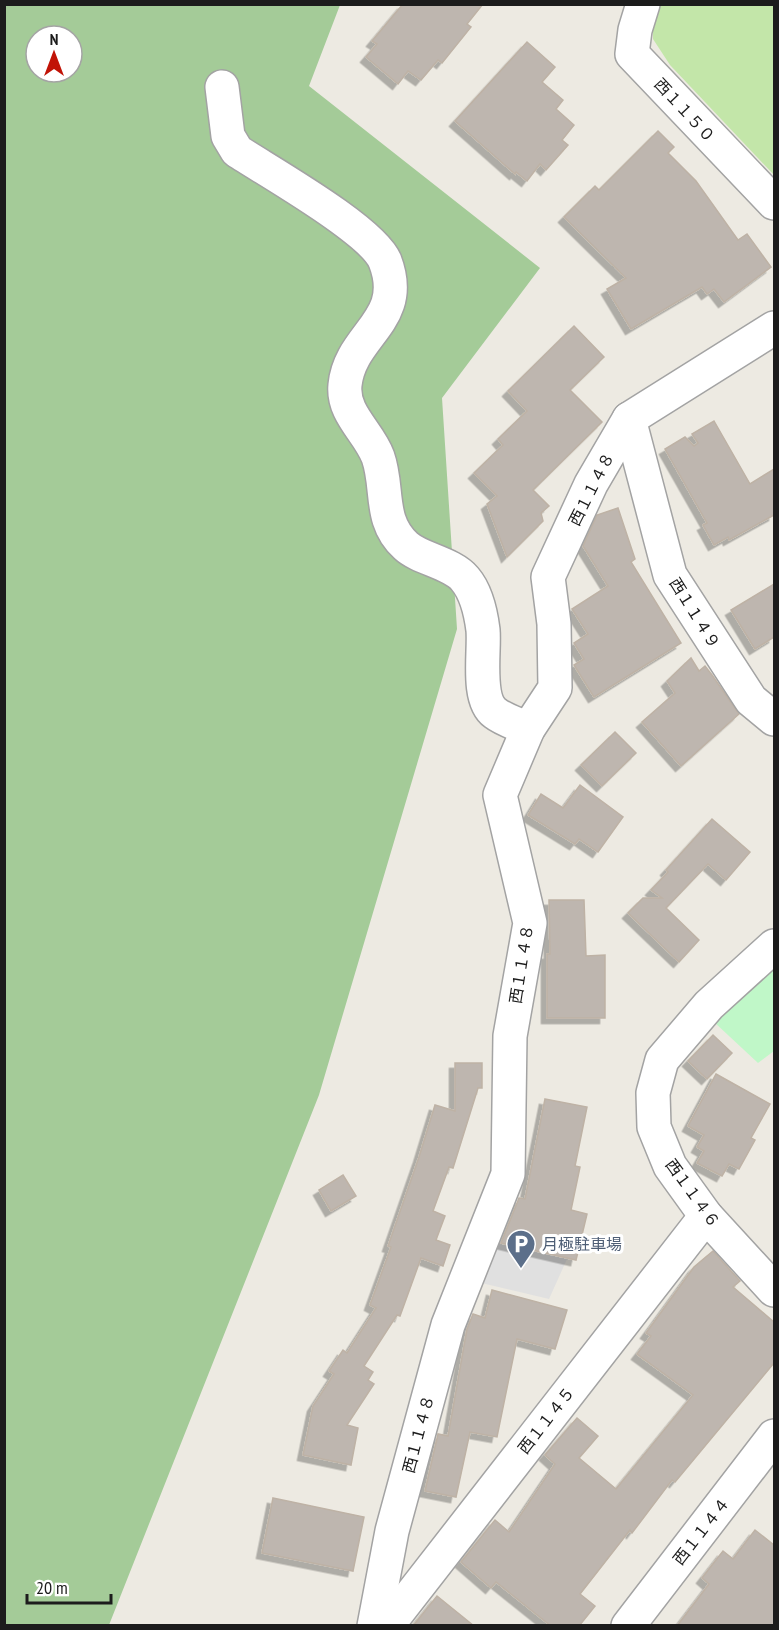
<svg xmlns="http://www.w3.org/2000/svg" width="779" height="1630" font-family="'PT Sans Narrow','Noto Sans JP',sans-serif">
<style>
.grass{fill:#c3e6a9}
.forest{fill:#a4cb98;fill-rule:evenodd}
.park{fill:#c0f7c8}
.parking{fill:#e0e0e0}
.building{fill:#beb6af;stroke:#beb2a5;stroke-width:1.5;filter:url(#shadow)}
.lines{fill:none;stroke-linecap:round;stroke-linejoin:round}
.minor-casing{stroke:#a3a3a3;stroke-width:36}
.minor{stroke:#fff;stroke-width:33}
.labels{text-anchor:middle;stroke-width:6;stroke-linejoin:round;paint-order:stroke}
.street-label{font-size:16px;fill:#1c1c1c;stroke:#fff}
.service-label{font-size:16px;fill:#4e5e75;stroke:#fff;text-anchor:start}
</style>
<defs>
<filter id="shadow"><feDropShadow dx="-5.5" dy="5.5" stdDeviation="0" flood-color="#0004"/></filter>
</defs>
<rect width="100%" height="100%" fill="#edeae2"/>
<polygon class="grass" points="658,5 774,5 774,175 670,65 653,39 653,23"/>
<path class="forest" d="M5,5h335l-31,81 231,182 -98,130 15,231 -138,466 -210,530 -104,1zM36,36h36v36h-36z"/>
<polygon class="park" points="774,964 774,1051 758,1063 714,1022"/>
<polygon class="parking" points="490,1242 567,1259 549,1299 477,1282"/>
<g class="building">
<polygon points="403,4 483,4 467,24 471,27 442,63 438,60 421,80 408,71 398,84 366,57 377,44 372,41"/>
<polygon points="527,42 555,67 542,82 563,100 556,109 574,125 562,140 568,145 546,170 540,164 527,181 516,172 515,174 455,121"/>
<polygon points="658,131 674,147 668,153 696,181 738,240 747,234 771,267 724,302 714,289 707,294 702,287 631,329 607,289 626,278 564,217 595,186 599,190"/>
<polygon points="574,326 604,357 570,390 602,422 533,490 549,506 541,513 543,521 507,557 487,504 497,496 474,473 503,445 498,439 527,411 508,391"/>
<polygon points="714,421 750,484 774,469 774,515 729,540 728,537 714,545 703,525 707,523 665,449 685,437 694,446 698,443 692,434"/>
<polygon points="618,508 635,559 631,562 681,643 594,697 574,665 584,659 574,643 588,634 572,609 608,586 583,546 597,515"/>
<polygon points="774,584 774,637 755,649 731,610"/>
<polygon points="691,658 699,671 705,666 712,675 739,714 681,766 642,722 675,693 667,681"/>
<polygon points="615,732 636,753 602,786 581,765"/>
<polygon points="580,785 623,817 598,852 579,839 575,844 528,815 541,794 563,808"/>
<polygon points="712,819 750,852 726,880 708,864 666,908 699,940 679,962 628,913 643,898 662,898 651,890 668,872 666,870"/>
<polygon points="549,900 584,900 586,956 605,955 605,1018 547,1018 547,954 550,954"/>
<polygon points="713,1035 732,1053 707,1079 688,1061"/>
<polygon points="455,1063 482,1063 482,1088 478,1088 453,1168 449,1167 433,1211 445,1216 436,1240 450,1245 443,1266 421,1258 400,1316 397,1315 364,1366 373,1372 368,1380 374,1384 347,1425 358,1428 351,1465 303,1455 313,1406 334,1374 329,1371 343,1350 347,1353 376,1308 370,1305 391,1247 388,1246 419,1157 435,1105 455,1111"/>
<polygon points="716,1074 770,1104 751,1138 755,1140 739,1169 729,1164 722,1176 697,1163 704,1151 697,1147 704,1135 688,1126"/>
<polygon points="545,1099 587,1107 575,1166 580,1167 571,1210 587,1214 576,1260 501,1243 519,1198 525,1199"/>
<polygon points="343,1175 356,1196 331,1211 319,1190"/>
<polygon points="713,1251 740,1281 733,1287 774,1322 774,1363 675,1482 672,1480 632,1533 630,1530 580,1594 595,1606 579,1626 551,1626 496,1582 491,1588 461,1562 495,1520 509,1532 555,1464 545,1455 577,1418 598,1436 579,1458 616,1489 693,1395 637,1354 651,1336 646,1333 694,1267"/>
<polygon points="492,1290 567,1310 555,1349 517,1339 497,1437 470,1432 456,1497 425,1491 438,1434 448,1436 467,1329 473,1314 485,1318"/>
<polygon points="273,1498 364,1517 353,1571 262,1553"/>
<polygon points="755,1530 774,1545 774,1626 677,1626 709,1584 702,1578 723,1551 733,1559"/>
<polygon points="437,1596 474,1626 413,1626"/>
</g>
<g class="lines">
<g class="minor-casing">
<g id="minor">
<polyline points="643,4 635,30 632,54 774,203"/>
<path d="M222,87l6,49 9,15c32,21 135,79 148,110 23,60 -35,73 -40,124 -3,29 24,47 33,72 11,31 0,64 28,89 14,13 46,17 59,33 11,13 16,35 18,51 2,21 -7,69 12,83 9,7 23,11 33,16"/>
<polyline points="629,419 670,575 751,700 774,719"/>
<polyline points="774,946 709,1005 662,1060 653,1093 654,1127 670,1166 706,1216 774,1290"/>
<polyline points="374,1626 392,1531 448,1325 508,1174 510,1036 530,923 500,795 528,729 555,688 554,624 548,577 591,484 629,419 774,328"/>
<polyline points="387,1626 706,1216"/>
<polyline points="628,1626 774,1436"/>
</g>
</g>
<use href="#minor" class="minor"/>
</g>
<defs>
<g id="parking-pin" transform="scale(1.5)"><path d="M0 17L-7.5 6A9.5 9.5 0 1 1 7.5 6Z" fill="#5c6f8a" stroke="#fff"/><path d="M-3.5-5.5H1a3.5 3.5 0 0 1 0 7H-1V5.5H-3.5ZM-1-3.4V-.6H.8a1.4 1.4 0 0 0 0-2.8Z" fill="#fff"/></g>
</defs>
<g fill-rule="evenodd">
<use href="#parking-pin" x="521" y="1244"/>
</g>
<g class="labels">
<g class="street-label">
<text transform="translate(685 110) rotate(47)" y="6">西１１５０</text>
<text transform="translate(591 489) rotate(-63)" y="6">西１１４８</text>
<text transform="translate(695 613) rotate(58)" y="6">西１１４９</text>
<text transform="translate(521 964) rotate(-81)" y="6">西１１４８</text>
<text transform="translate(693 1193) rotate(54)" y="6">西１１４６</text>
<text transform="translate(546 1420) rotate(-52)" y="6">西１１４５</text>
<text transform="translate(418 1434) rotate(-75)" y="6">西１１４８</text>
<text transform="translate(701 1531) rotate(-52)" y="6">西１１４４</text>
</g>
<g class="service-label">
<text x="542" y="1250">月極駐車場</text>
</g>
</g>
<rect width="779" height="1630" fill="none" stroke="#1c1c1c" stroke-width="12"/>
<g transform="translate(54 54)"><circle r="28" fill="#ffffff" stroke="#a4a4a4" stroke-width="1.5"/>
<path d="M0-4.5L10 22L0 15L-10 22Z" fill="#c11307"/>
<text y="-9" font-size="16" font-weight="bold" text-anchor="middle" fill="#1c1c1c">N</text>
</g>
<path d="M27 1594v9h84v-9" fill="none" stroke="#1c1c1c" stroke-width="3"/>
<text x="36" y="1594" font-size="18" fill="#1c1c1c" stroke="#ffffff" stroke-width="4.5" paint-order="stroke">20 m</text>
</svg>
